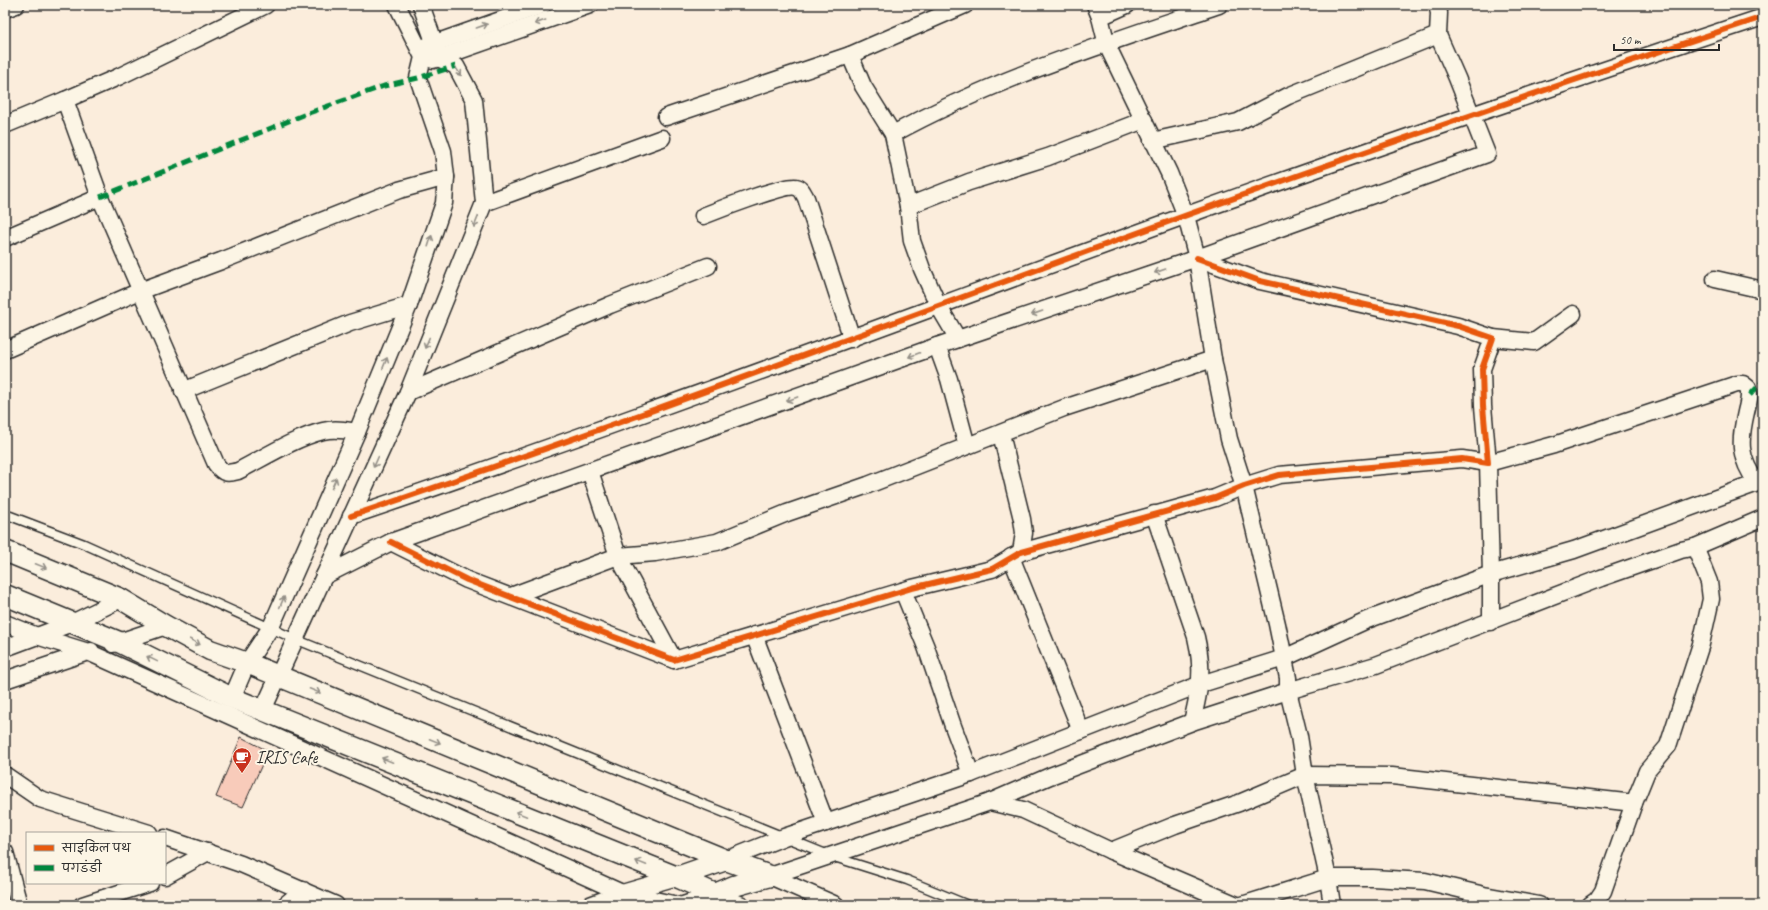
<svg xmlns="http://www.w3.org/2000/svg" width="1768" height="910" font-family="Caveat,'Playpen Sans Deva',sans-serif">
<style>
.building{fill:#f8cbba;stroke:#2b2b2b}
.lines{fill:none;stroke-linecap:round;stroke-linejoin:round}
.service-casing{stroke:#2b2b2b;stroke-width:11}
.minor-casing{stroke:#2b2b2b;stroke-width:19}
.tertiary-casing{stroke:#2b2b2b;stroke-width:23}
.service{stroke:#fcf5e5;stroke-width:8}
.minor{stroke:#fcf5e5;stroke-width:16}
.tertiary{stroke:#fcf5e5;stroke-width:20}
.quiet{stroke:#00873e;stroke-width:5;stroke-dasharray:10 5;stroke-linecap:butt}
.cycleway-casing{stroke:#fcf5e5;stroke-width:8}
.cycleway{stroke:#e8590c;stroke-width:6}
.oneway{stroke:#949088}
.labels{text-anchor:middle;stroke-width:4;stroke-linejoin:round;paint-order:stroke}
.poi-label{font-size:17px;fill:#2b2b2b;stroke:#fcf5e5;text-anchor:start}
</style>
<rect width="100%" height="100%" fill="#fbeddc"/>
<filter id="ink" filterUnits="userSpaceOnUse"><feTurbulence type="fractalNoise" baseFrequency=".025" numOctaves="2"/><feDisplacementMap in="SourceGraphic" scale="8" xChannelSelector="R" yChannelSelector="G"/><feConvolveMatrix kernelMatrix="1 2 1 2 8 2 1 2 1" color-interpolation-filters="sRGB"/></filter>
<g filter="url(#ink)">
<polygon class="building" points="241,737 268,751 243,807 216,797"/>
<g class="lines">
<g class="service-casing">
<polyline id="service" points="5,514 84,544 295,639 831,856 907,880 968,905"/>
</g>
<g class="minor-casing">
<g id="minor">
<polyline points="1095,5 1100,17 1107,45 1169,173 1186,216 1197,258 1213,359 1229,439 1244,486 1277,624 1288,678 1288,691 1299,736 1305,775 1328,878 1332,905"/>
<polyline points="5,9 16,5"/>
<polyline points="1100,17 1127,5"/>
<polyline points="424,47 543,5"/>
<polyline points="433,60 590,5"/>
<polyline points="65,100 118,77 266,5"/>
<polyline points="666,117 850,55"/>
<path d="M5,125l60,-25 35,97 116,267c7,10 11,10 22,7 27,-14 57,-33 85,-40 11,-3 23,-1 34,1"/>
<path d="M893,134c102,-56 215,-91 326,-129"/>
<polyline points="1152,141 1238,122 1288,96 1438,35"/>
<polyline points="484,203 662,138"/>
<polyline points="908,206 969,182 1048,157 1144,120"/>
<path d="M703,216c15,-6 82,-32 93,-29 6,1 7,6 10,11l46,141"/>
<polyline points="5,238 100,197"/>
<polyline points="1715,279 1763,290"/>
<polyline points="1493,338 1534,342 1573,314"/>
<polyline points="958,339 939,307 922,269 912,241 908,206 893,134 863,86 850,55 965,5"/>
<polyline points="937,346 949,379 967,446"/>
<polyline points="5,350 140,291 221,261 399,190 446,177"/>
<polyline points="183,391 350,323 409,305"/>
<polyline points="408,392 610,305 708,266"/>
<polyline points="1001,434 1022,519 1024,533 1021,552"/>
<polyline points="590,471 618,556 674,660"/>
<path d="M1154,514l42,123c8,34 4,51 -4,85"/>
<path d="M351,516c281,-95 557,-200 836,-301 191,-69 383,-134 576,-198"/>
<polyline points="391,542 467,580 674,660 912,588 992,569 1021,552 1215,498 1244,486 1279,475 1462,459 1488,463 1483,406 1482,369 1493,338 1458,326 1260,281 1197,258"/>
<polyline points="1011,557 1081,731"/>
<polyline points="324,576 391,542 937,346 1197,258 1487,154 1457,78 1438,35 1439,13 1437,5"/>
<polyline points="903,591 926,647 953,726 971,774"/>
<polyline points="511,596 618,556 655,553 717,542 787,513 868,485 1064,408 1213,359"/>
<path d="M1491,622v-48l-3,-111 66,-18 183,-61h6l5,4c3,8 0,15 -2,24 -7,30 -7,46 11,71"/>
<polyline points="5,623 37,636 88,652 622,893 678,905"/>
<polyline points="754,635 826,823"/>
<polyline points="113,644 166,626"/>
<polyline points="5,648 72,623 121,599"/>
<polyline points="5,680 91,651"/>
<polyline points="232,698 247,663 271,627 357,432 409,305 444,203 446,177 443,151 418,78 423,57 397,5"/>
<polyline points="263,710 408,392 484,203 474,100 456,66 438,58 437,50 421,5"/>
<polyline points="5,775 40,799 149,833"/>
<polyline points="990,802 1023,810 1111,851 1175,825 1239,803 1305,775 1392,776 1634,803"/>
<polyline points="165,838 241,864 336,905"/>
<polyline points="1111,851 1237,905"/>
<polyline points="5,852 19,905"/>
<polyline points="726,860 784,837 971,774 1201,684 1284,658 1367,620 1491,574 1574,550 1763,481"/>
<polyline points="165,876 208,852"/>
<polyline points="770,876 990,802 1050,776 1192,722 1288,691 1376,665 1601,578 1681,550 1695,547 1763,518"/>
<polyline points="770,876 836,905"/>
<polyline points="82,905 150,883"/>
<polyline points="285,905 303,890"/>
<polyline points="590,905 622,893 677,877"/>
<polyline points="683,905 715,894 742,905"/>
<polyline points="1242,905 1328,878 1372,878 1425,881 1484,895 1539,905"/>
<polyline points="1590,905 1597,900 1603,891 1634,803 1647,771 1668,746 1701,644 1711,599 1709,582 1695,547"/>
</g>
</g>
<g class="tertiary-casing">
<g id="tertiary">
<polyline points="5,551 121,599 166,626 210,650 247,663 726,860 770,876"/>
<polyline points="5,595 119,642 232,698 677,877 715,894 734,886 770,876"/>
<polyline points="677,877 726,860"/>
</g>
</g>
<use href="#service" class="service"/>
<use href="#minor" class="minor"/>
<use href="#tertiary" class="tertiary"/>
<g class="quiet">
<polyline points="100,197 306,114 384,86 418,78 456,66"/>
<polyline points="1750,395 1763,381"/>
</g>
<g class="cycleway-casing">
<g id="cycleway">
<path d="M351,516c281,-95 557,-200 836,-301 191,-69 383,-134 576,-198"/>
<polyline points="391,542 467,580 674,660 912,588 992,569 1021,552 1215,498 1244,486 1279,475 1462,459 1488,463 1483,406 1482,369 1493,338 1458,326 1260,281 1197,258"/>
</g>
</g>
<use href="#cycleway" class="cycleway"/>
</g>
<defs><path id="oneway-shaft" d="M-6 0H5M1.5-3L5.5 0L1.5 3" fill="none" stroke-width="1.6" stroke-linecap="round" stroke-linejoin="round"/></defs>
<g class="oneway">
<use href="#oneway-shaft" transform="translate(540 22) rotate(161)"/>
<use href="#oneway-shaft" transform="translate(482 26) rotate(-19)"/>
<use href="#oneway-shaft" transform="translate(458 71) rotate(56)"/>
<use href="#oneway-shaft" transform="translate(476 222) rotate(112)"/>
<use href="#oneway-shaft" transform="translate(430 241) rotate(-72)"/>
<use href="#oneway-shaft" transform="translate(1160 271) rotate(161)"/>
<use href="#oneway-shaft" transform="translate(1037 313) rotate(161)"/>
<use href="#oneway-shaft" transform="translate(427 343) rotate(112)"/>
<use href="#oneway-shaft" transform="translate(914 355) rotate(159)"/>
<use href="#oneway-shaft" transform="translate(385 363) rotate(-68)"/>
<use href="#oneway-shaft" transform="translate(792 399) rotate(160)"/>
<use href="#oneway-shaft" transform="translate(376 462) rotate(114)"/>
<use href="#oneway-shaft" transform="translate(334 483) rotate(-66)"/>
<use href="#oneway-shaft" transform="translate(41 566) rotate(22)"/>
<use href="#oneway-shaft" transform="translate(282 602) rotate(-67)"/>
<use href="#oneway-shaft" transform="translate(195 642) rotate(28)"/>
<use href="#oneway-shaft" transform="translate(152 659) rotate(-154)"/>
<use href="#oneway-shaft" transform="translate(315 691) rotate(22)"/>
<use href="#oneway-shaft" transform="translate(435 741) rotate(22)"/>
<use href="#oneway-shaft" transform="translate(387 760) rotate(-158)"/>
<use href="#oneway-shaft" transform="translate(521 814) rotate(-158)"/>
<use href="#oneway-shaft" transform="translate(641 863) rotate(-158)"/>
</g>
</g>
<defs>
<g id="cafe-pin" transform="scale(1)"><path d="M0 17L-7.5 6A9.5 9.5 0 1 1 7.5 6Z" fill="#c8321e" stroke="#fcf5e5"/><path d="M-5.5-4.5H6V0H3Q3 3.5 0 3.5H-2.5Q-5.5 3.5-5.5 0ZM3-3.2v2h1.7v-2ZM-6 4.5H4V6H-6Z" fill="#fff"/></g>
</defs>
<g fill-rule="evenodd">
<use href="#cafe-pin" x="242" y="757"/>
</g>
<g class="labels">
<g class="poi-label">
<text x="256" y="763">IRIS Cafe</text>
</g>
</g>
<rect width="1768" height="910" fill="none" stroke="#fcf5e5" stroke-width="20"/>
<rect x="10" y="10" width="1748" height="890" fill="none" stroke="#2b2b2b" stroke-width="1.5" filter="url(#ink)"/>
<rect x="26" y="832" width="140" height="52" fill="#fcf5e5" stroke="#a8a49b"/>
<rect x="34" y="845" width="20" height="6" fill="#e8590c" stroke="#a8a49b"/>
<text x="62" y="852" font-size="12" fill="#2b2b2b">साइकिल पथ</text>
<rect x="34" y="865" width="20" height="6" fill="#00873e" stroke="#a8a49b"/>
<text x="62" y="872" font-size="12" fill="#2b2b2b">पगडंडी</text>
<path d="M1614 44v6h105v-6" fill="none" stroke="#2b2b2b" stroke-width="2"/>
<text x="1620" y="44" font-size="12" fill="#2b2b2b" stroke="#fcf5e5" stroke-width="3" paint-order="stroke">50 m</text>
</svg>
